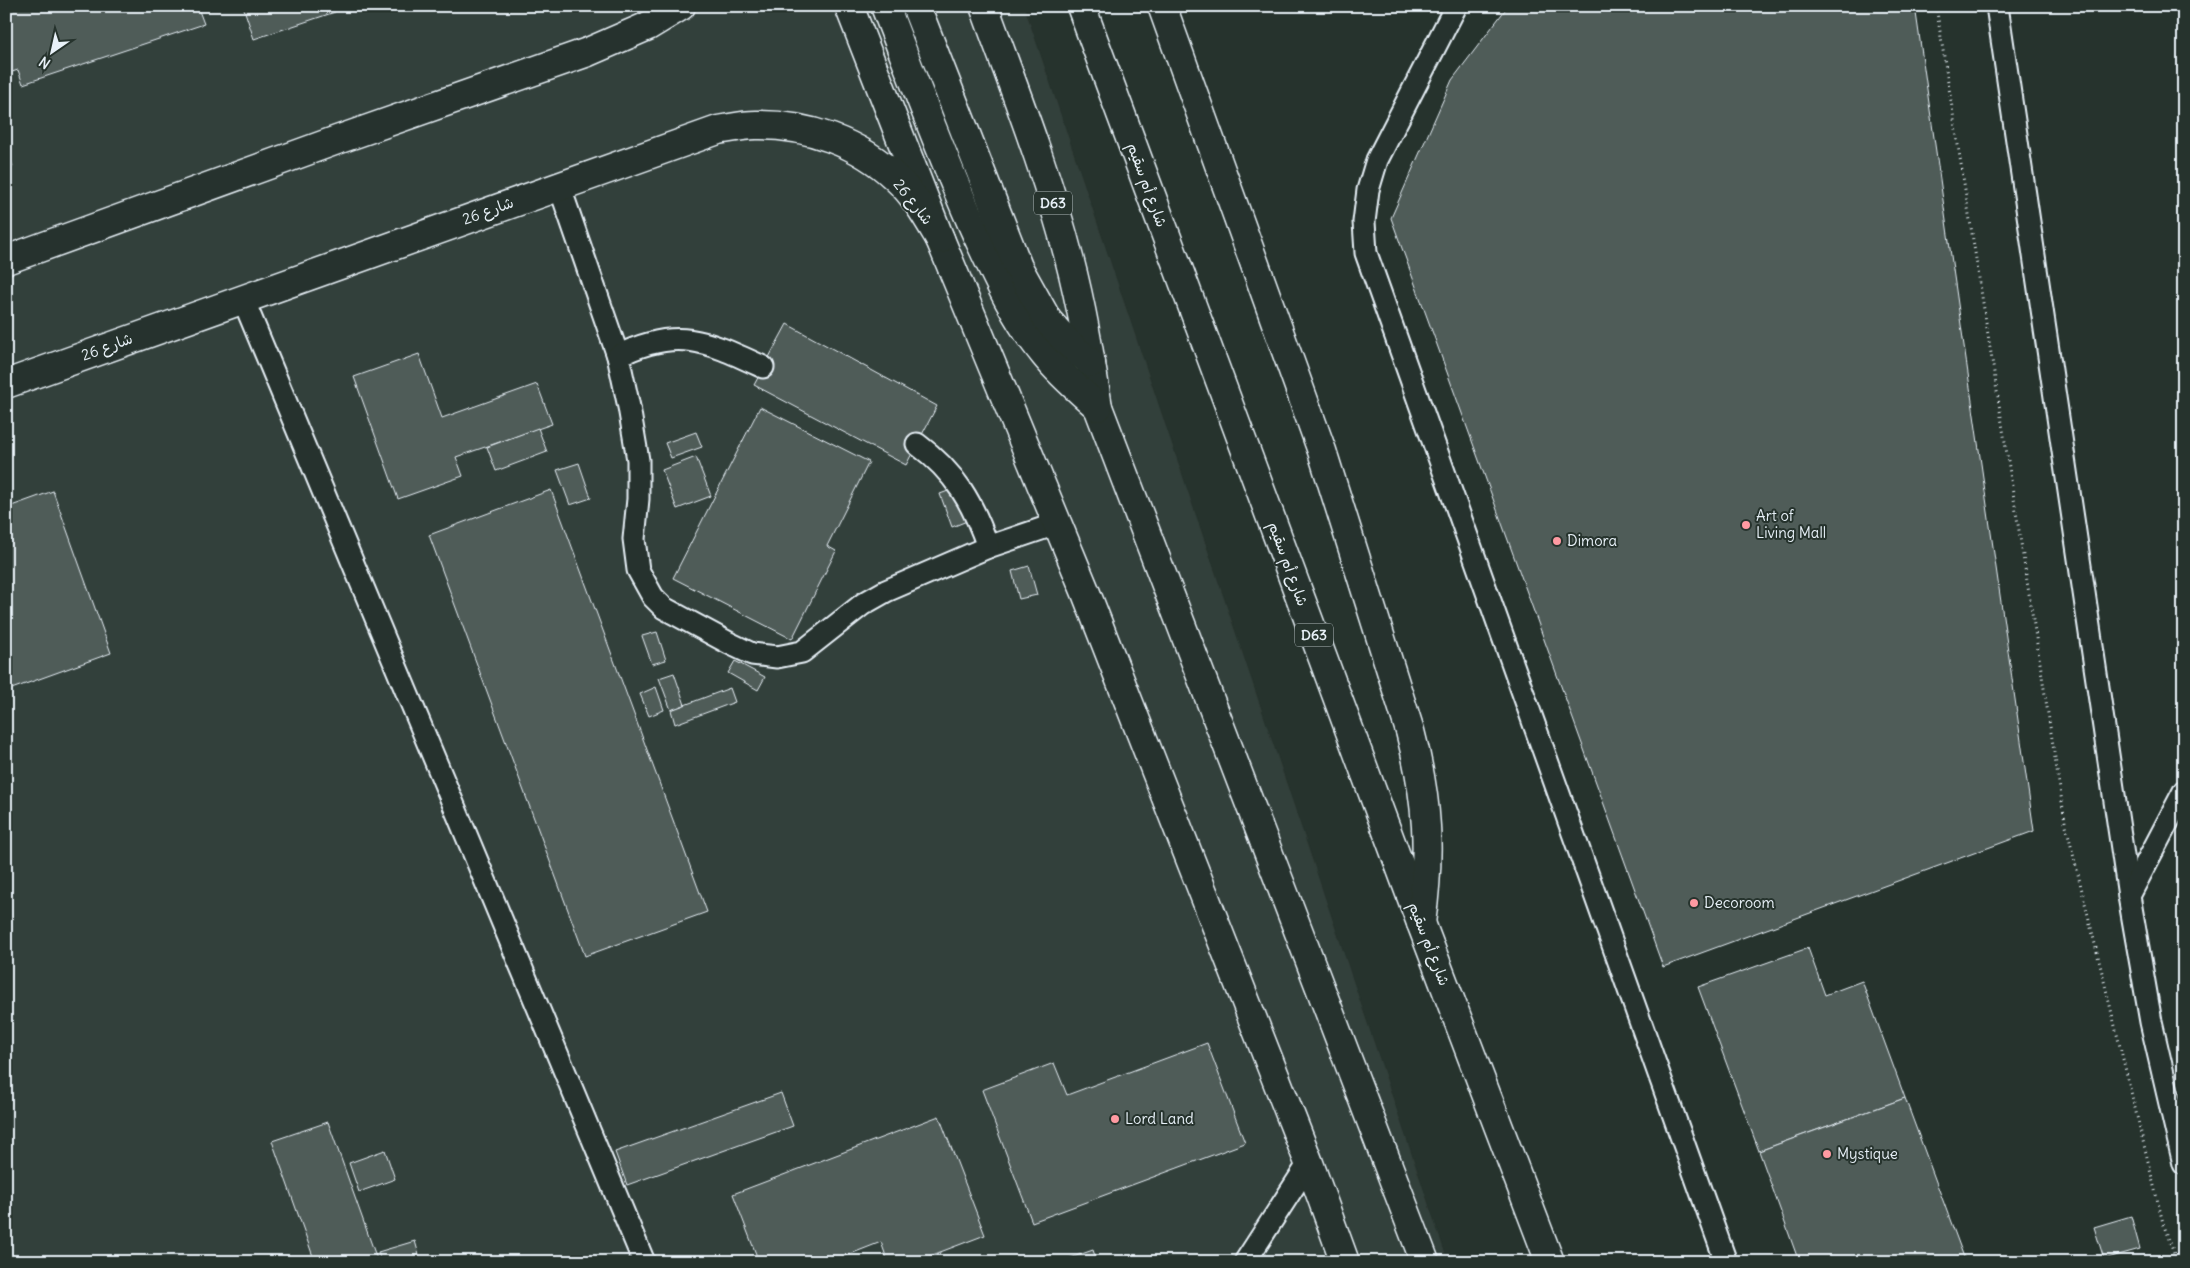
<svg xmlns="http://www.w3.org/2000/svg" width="2190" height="1268" font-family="Delius,'Playpen Sans Arabic',sans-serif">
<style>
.built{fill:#333f3a}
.building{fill:#505c59;stroke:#e8f1f8}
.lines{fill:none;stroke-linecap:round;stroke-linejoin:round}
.lane-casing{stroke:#e8f1f8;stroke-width:25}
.street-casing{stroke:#e8f1f8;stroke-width:31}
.secondary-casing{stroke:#e8f1f8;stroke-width:31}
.primary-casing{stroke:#e8f1f8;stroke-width:31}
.highway-casing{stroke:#e8f1f8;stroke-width:31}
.path{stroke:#e8f1f8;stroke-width:3;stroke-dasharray:1 4;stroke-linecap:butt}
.lane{stroke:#26332d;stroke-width:21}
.street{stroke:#26332d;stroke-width:28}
.secondary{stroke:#26332d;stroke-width:28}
.primary{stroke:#26332d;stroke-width:28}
.highway{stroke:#26332d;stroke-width:28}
.poi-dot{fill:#ff9aa2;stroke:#26332d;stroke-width:2}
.labels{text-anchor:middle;stroke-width:4;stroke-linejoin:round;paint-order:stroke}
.shield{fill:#26332d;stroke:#aeb8bb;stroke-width:1}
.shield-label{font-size:14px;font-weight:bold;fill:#e8f1f8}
.street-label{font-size:15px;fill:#e8f1f8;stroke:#26332d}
.poi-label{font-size:15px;fill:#e8f1f8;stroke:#26332d;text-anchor:start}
</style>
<rect width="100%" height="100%" fill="#26332d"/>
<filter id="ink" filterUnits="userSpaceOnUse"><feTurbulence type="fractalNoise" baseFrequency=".02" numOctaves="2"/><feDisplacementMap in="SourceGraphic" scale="10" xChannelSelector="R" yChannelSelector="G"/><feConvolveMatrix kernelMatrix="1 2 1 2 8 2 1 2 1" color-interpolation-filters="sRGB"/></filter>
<g filter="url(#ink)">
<polygon class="built" points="6,6 1024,6 1448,1262 6,1262"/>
<g class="building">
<polygon points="18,6 204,6 198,8 204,24 23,84 18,70 6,74 6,10"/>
<polygon points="243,6 334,6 335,12 254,39"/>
<polygon points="1508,6 1915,6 2034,831 1663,967 1391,218 1452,80"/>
<polygon points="6,147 13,166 6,168"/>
<polygon points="787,324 937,406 906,465 754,385"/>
<polygon points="419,354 442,418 537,384 552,424 456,457 463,476 398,499 354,377"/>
<polygon points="760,407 869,462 827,546 836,551 792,639 673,578"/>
<polygon points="538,428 547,452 496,471 487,447"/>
<polygon points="696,432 702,447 671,458 665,443"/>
<polygon points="696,457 711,496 677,509 662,470"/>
<polygon points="579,463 591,498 570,505 557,470"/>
<polygon points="959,487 972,519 952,527 940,494"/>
<polygon points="551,490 707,912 585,956 429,535"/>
<polygon points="53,491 111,653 6,691 6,508"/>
<polygon points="1029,566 1037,595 1019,599 1012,571"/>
<polygon points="657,632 666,660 652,664 642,636"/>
<polygon points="735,661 765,677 758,690 728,673"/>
<polygon points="674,673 685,705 671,710 659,678"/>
<polygon points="656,687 664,710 649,716 640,694"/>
<polygon points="730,688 735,702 675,724 671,710"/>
<polygon points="1808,948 1825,995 1862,981 1905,1098 1759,1151 1698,987"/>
<polygon points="1207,1043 1245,1143 1032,1222 982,1090 1054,1063 1067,1095"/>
<polygon points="781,1093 793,1126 627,1185 615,1152"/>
<polygon points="1905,1098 1965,1260 1959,1262 1799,1262 1759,1151"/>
<polygon points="939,1116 985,1235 914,1262 888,1262 881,1242 830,1262 759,1262 733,1194"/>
<polygon points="328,1122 378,1262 315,1262 272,1141"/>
<polygon points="385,1150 395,1179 359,1192 349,1163"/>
<polygon points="2131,1216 2140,1249 2104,1259 2094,1227"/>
<polygon points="415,1241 421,1262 381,1262 378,1252"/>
<polygon points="1093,1250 1097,1262 1059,1262"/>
<polygon points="2094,1255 2096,1262 2073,1262"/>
</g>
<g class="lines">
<g class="lane-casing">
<g id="lane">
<polyline points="1456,6 1377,160 1368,190 1364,222 1366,253 1726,1262"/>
<polyline points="1997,6 2129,896 2151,1022 2184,1164"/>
<polyline points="559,185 618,356 629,407 638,460 638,499 634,539 638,570 653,597 664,608 729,643 752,654 777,657 802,652 863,604 886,591 988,547 1059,523"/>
<polyline points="243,299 644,1262"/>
<path d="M618,356c59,-30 89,-15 145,11"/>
<path d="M917,444c38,28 56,59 71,103"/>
<polyline points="2129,896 2184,791"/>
<polyline points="1245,1262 1309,1163"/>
</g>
</g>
<g class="street-casing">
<polyline id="street" points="849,6 940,239 1086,593 1309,1163 1345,1262"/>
</g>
<g class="secondary-casing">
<g id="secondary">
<polyline points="6,260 337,140 588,52 648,26 681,6"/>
<path d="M6,384l712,-254c13,-2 25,-5 38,-5 50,-1 104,18 140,53 19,17 31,39 44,61"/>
</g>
</g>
<g class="primary-casing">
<g id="primary">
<path d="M984,6c30,83 63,166 85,252 13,49 21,99 29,149l327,855"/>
<polyline points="1081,6 1421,923 1550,1262"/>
</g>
</g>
<g class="highway-casing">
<g id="highway">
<path d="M885,6c30,77 58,154 92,229 19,41 38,84 67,119 16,20 35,36 54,53"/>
<polyline points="916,6 1018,267 1048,321 1068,343 1091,363"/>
<path d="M1162,6l160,445 88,280c18,69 21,121 11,192"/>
</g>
</g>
<polyline class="path" points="1936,6 2065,821 2163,1223 2177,1262"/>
<use href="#lane" class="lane"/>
<use href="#street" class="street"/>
<use href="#secondary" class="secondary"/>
<use href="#primary" class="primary"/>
<use href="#highway" class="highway"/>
</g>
</g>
<g class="poi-dot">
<circle cx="1746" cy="525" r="5"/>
<circle cx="1557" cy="541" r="5"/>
<circle cx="1694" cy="903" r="5"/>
<circle cx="1115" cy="1119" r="5"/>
<circle cx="1827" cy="1154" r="5"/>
</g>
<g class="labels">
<g class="shield">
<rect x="1034" y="191.5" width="38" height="23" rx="4"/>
<rect x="1295" y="623.5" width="38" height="23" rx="4"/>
</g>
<g class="shield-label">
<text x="1053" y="208">D63</text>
<text x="1314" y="640">D63</text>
</g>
<g class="street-label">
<text transform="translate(1147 185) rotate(70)" y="5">شارع أم سقيم</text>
<text transform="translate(913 202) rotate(52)" y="5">شارع 26</text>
<text transform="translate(488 211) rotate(-20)" y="5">شارع 26</text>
<text transform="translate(107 347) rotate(-20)" y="5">شارع 26</text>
<text transform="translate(1288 564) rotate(70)" y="5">شارع أم سقيم</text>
<text transform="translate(1429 944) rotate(69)" y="5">شارع أم سقيم</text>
</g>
<g class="poi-label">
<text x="1756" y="521">Art of<tspan x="1756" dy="17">Living Mall</tspan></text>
<text x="1567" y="546">Dimora</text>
<text x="1704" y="908">Decoroom</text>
<text x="1125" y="1124">Lord Land</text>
<text x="1837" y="1159">Mystique</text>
</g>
</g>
<rect width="2190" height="1268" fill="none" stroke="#26332d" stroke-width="25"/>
<rect x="12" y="12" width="2165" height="1243" fill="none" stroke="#e8f1f8" stroke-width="2" filter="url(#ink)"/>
<g transform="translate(52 52) rotate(214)" stroke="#26332d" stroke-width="4" paint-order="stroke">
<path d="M0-4L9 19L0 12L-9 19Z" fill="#e8f1f8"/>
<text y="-8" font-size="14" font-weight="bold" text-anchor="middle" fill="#e8f1f8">N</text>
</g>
</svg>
